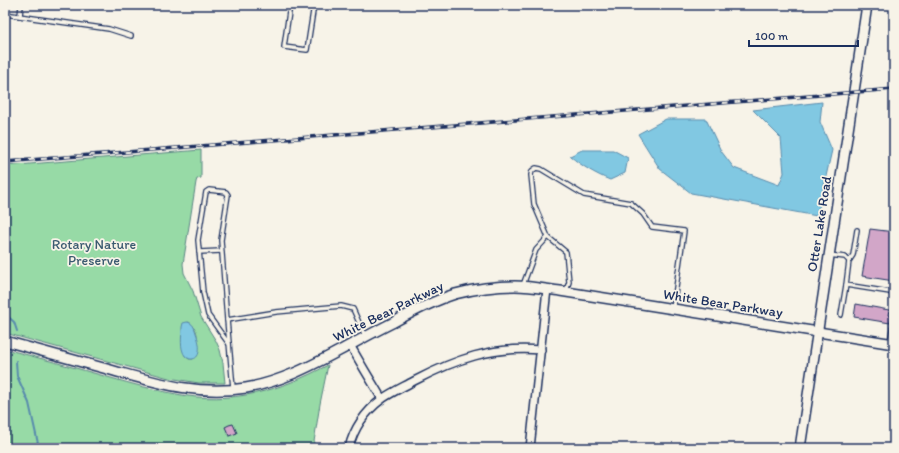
<svg xmlns="http://www.w3.org/2000/svg" width="899" height="453" font-family="Itim,sans-serif">
<style>
.green{fill:#97daa6;stroke:#598482;fill-rule:evenodd}
.water{fill:#81c8e2;stroke:#588bad}
.lines{fill:none;stroke-linecap:round;stroke-linejoin:round}
.stream{stroke:#588bad;stroke-width:2}
.building{fill:#d2a6c8;stroke:#1b2f5e}
.lane-casing{stroke:#1b2f5e;stroke-width:6}
.street-casing{stroke:#1b2f5e;stroke-width:10}
.secondary-casing{stroke:#1b2f5e;stroke-width:12}
.lane{stroke:#f7f3e8;stroke-width:3.5}
.street{stroke:#f7f3e8;stroke-width:7}
.secondary{stroke:#f7f3e8;stroke-width:9}
.rail-casing{stroke:#1b2f5e;stroke-width:3.5}
.rail{stroke:#f7f3e8;stroke-width:2;stroke-dasharray:6;stroke-linecap:butt}
.labels{text-anchor:middle;stroke-width:3.5;stroke-linejoin:round;paint-order:stroke}
.street-label{font-size:14px;fill:#1b2f5e;stroke:#f7f3e8}
.park-label{font-size:14px;fill:#3a5a70;stroke:#f7f3e8}
</style>
<rect width="100%" height="100%" fill="#f7f3e8"/>
<filter id="ink" filterUnits="userSpaceOnUse"><feTurbulence type="fractalNoise" baseFrequency=".025" numOctaves="2"/><feDisplacementMap in="SourceGraphic" scale="8" xChannelSelector="R" yChannelSelector="G"/><feConvolveMatrix kernelMatrix="1 2 1 2 8 2 1 2 1" color-interpolation-filters="sRGB"/></filter>
<g filter="url(#ink)">
<g class="green">
<path d="M201,150v28l-4,1 -1,3 -13,82 1,9 9,18 8,26 15,24 4,9 3,13 2,20h-26l-30,-5 -164,-45v-167zM189,322c13,10 8,24 4,37h-4l-4,-3v-33z"/>
<path d="M5,349c35,9 71,19 106,29 21,6 43,12 65,16 55,11 104,-3 152,-29l-8,39 -7,44h-308z"/>
</g>
<g class="water">
<polygon points="822,102 820,122 832,150 817,216 691,193 660,169 638,134 666,119 706,119 721,151 734,168 779,185 784,173 781,138 753,110"/>
<path d="M582,150h31l15,8 -3,15 -15,7c-15,-6 -28,-14 -40,-24z"/>
<path d="M187,322c6,1 7,5 9,11 2,6 4,12 3,18 -1,11 -13,10 -16,1 -3,-8 -1,-18 -1,-25l1,-4z"/>
</g>
<g class="lines">
<g class="stream">
<polyline points="5,314 14,322 17,331"/>
<polyline points="16,361 17,376 29,403 39,448"/>
</g>
</g>
<g class="building">
<polygon points="870,229 894,232 894,281 862,276"/>
<polygon points="856,304 889,310 888,315 891,316 890,323 854,317"/>
<polygon points="233,424 237,433 229,436 225,427 229,425"/>
</g>
<g class="lines">
<g class="lane-casing">
<g id="lane">
<polyline points="290,5 284,47 307,50 314,5"/>
<polyline points="5,14 109,29 131,36"/>
<polyline points="20,16 21,5"/>
<polyline points="548,237 566,252 569,282 566,291"/>
<polyline points="199,252 221,251"/>
<polyline points="829,255 845,257 849,261 846,285 890,292 894,297"/>
<polyline points="849,261 853,255 857,230"/>
<polyline points="523,285 536,250 548,237 534,204 531,175 532,171 536,168 541,169 584,195 631,203 643,214 652,227 684,231 673,309"/>
<polyline points="841,315 846,285"/>
<polyline points="227,320 221,240 228,195 226,192 209,190 206,192 198,240 203,292 208,315 229,344"/>
<polyline points="890,342 894,316"/>
<polyline points="233,388 227,320 276,312 341,306 353,309 365,336"/>
</g>
</g>
<g class="street-casing">
<g id="street">
<path d="M350,345l14,24 18,30c10,-7 21,-12 32,-18 42,-22 78,-35 127,-31"/>
<path d="M349,448c5,-21 16,-36 33,-49"/>
<polyline points="530,448 547,289"/>
</g>
</g>
<g class="secondary-casing">
<g id="secondary">
<path d="M5,341c34,9 68,19 102,28 48,13 89,27 139,19 34,-6 63,-21 93,-37 17,-9 35,-19 53,-28 20,-11 41,-22 63,-29 19,-5 40,-8 60,-8 15,0 30,3 45,5l334,53"/>
<polyline points="800,448 867,5"/>
</g>
</g>
<use href="#lane" class="lane"/>
<use href="#street" class="street"/>
<use href="#secondary" class="secondary"/>
<g class="rail-casing">
<polyline id="rail" points="5,162 894,89"/>
</g>
<use href="#rail" class="rail"/>
</g>
</g>
<g class="labels">
<g class="street-label">
<text transform="translate(819 224) rotate(-81)" y="5">Otter Lake Road</text>
<text transform="translate(723 303) rotate(9)" y="5">White Bear Parkway</text>
<text transform="translate(388 311) rotate(-26)" y="5">White Bear Parkway</text>
</g>
<g class="park-label">
<text x="94" y="249">Rotary Nature<tspan x="94" dy="16">Preserve</tspan></text>
</g>
</g>
<rect width="899" height="453" fill="none" stroke="#f7f3e8" stroke-width="20"/>
<rect x="10" y="10" width="879" height="433" fill="none" stroke="#1b2f5e" stroke-width="1.5" filter="url(#ink)"/>
<path d="M749 40v6h109v-6" fill="none" stroke="#1b2f5e" stroke-width="2"/>
<text x="755" y="40" font-size="12" fill="#1b2f5e" stroke="#f7f3e8" stroke-width="3" paint-order="stroke">100 m</text>
</svg>
